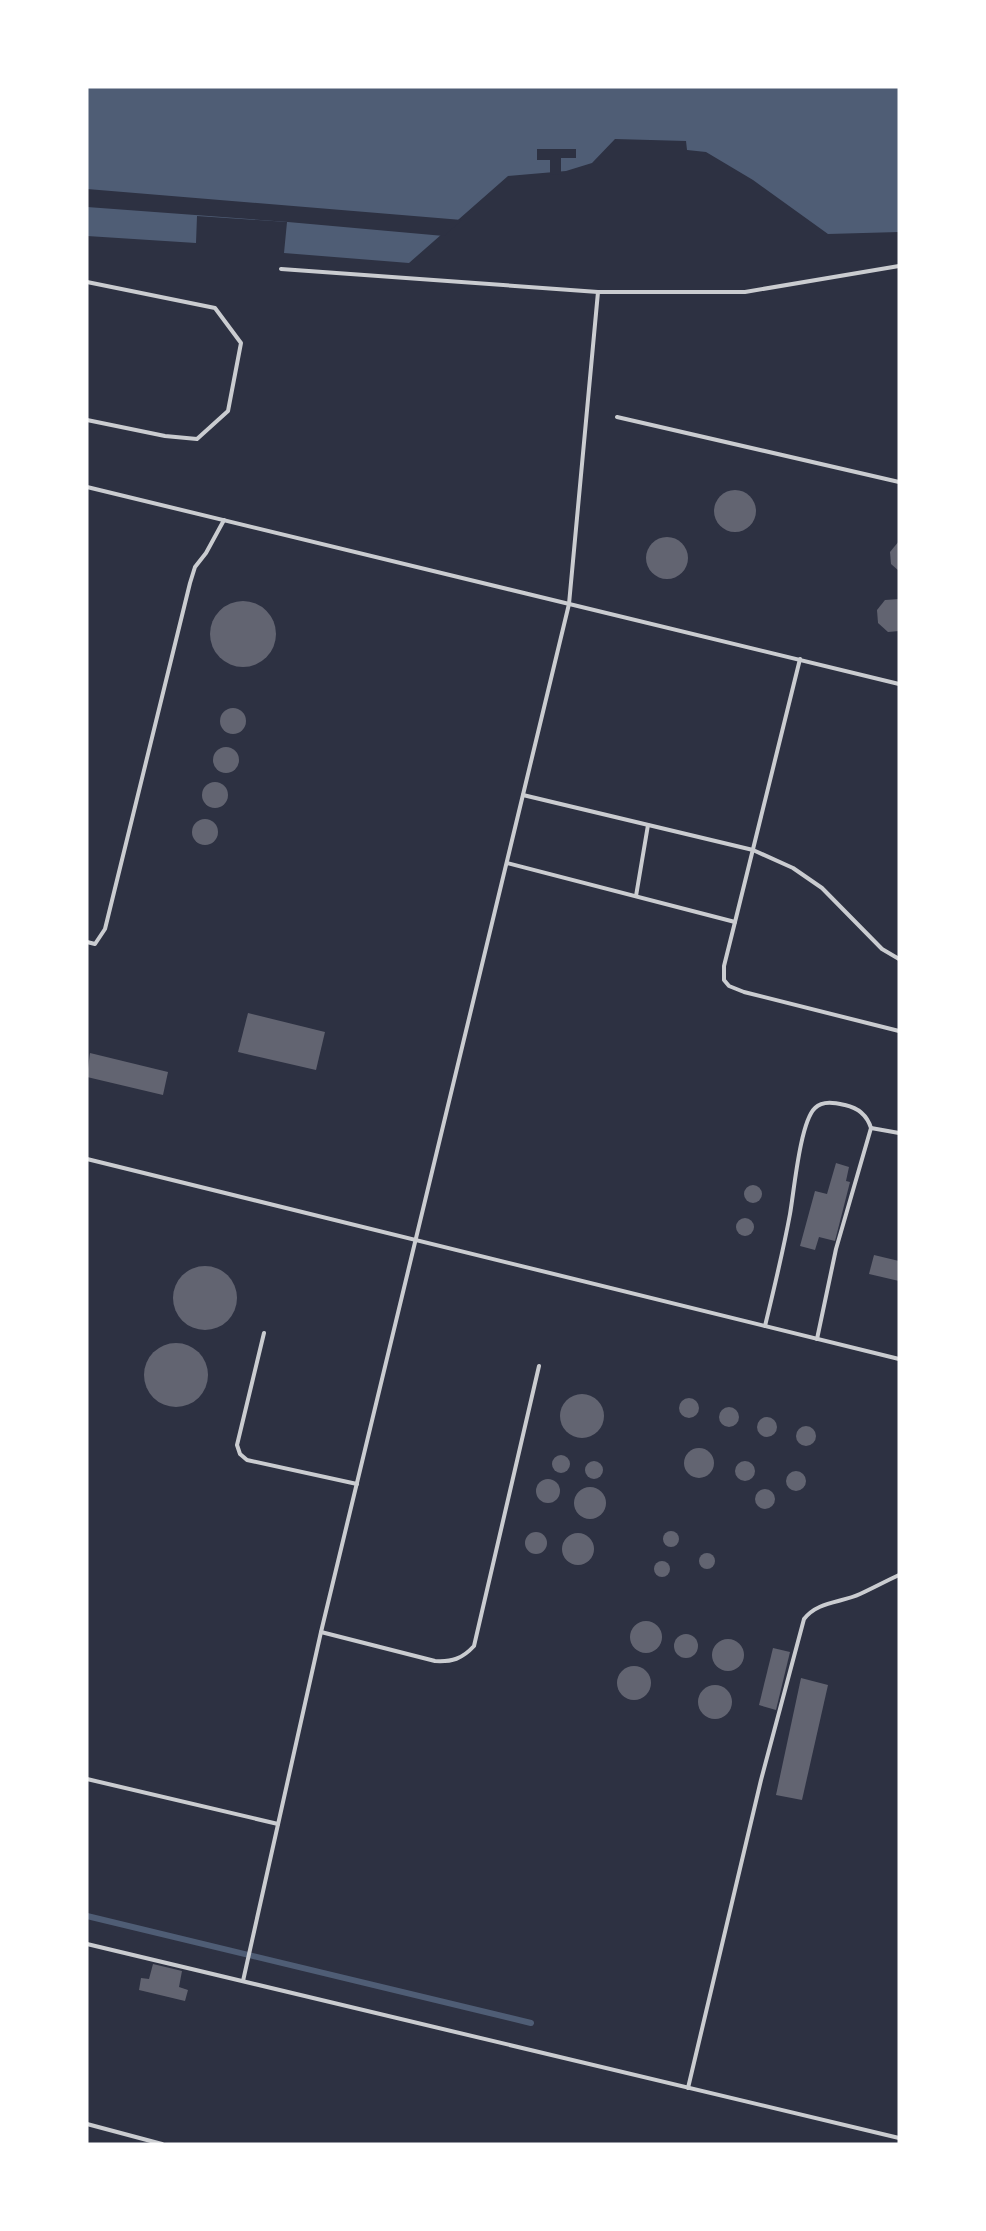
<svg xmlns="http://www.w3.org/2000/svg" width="986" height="2231" font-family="'DejaVu Sans',sans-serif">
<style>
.water{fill:#4f5d75}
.pier{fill:#2d3142}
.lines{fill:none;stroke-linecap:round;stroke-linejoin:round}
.stream{stroke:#4f5d75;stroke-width:6}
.building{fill:#626471}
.service{stroke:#caccd0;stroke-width:4}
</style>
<rect width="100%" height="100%" fill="#2d3142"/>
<polygon class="water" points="87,87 899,87 899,232 828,234 753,180 706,152 687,150 686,141 615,139 592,163 566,171 508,176 409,263 284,253 287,222 197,216 196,243 87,236"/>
<g class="pier">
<polygon points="537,149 576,149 576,158 561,158 561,174 550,175 550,160 537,160"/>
<polygon points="87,189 462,220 444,236 288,222 87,207"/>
</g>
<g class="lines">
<polyline class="stream" points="87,1916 531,2023"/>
</g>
<g class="building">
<circle cx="735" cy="511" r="21"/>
<circle cx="667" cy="558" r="21"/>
<polygon points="899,541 899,571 891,564 890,552"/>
<polygon points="899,599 899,631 888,632 878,623 877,610 885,600"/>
<circle cx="243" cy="634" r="33"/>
<circle cx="233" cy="721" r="13"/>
<circle cx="226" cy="760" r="13"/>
<circle cx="215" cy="795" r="13"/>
<circle cx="205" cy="832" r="13"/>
<polygon points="248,1013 325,1032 316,1070 238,1052"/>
<polygon points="90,1053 168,1072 163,1095 87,1077"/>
<polygon points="836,1163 849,1167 846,1181 850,1182 835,1241 819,1237 815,1250 800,1246 815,1191 827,1194"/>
<circle cx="753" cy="1194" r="9"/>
<circle cx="745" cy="1227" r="9"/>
<polygon points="874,1255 899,1261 899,1281 869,1274"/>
<circle cx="205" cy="1298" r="32"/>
<circle cx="176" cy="1375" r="32"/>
<circle cx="582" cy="1416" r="22"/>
<circle cx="689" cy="1408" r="10"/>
<circle cx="729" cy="1417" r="10"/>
<circle cx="767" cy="1427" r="10"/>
<circle cx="806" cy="1436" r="10"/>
<circle cx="699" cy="1463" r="15"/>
<circle cx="561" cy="1464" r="9"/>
<circle cx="745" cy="1471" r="10"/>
<circle cx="594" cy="1470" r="9"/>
<circle cx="796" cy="1481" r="10"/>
<circle cx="548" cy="1491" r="12"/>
<circle cx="590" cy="1503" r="16"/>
<circle cx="765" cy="1499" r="10"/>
<circle cx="671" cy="1539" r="8"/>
<circle cx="536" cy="1543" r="11"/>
<circle cx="578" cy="1549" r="16"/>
<circle cx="707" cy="1561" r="8"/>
<circle cx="662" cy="1569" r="8"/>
<circle cx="646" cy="1637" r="16"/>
<circle cx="686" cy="1646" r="12"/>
<circle cx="728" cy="1655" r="16"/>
<polygon points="773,1648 790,1652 776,1710 759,1705"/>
<circle cx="634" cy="1683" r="17"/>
<polygon points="801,1678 828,1685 802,1800 776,1795"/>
<circle cx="715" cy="1702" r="17"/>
<polygon points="153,1964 182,1971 179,1987 188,1990 185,2001 139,1990 141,1978 149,1979"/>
</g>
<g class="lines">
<g class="service">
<polyline points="281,269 598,292 745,292 899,266"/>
<polyline points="87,282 215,308 241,343 228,411 197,439 165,436 87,420"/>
<polyline points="617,417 899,482"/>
<polyline points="87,487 899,684"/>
<polyline points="523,795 753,850 793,868 822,888 882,949 899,959"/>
<polyline points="507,863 735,922 800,659"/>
<polyline points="636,896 648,825"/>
<polyline points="735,922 724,966 724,980 729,986 744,992 899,1031"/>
<polyline points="87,942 95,944 105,929 190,583 195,567 206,553 224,520"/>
<polyline points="871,1128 899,1133"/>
<polyline points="87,1159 899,1359"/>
<path d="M765,1326c9,-37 18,-74 25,-112 4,-22 10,-92 25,-106 8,-8 21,-5 30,-3 14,3 22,10 26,23l-35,121 -19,90"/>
<polyline points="264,1333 237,1445 240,1454 247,1460 357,1484"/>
<path d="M321,1632l114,29c17,1 27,-2 39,-15l65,-280"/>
<polyline points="87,1779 278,1824"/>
<polyline points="87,1944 899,2138"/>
<polyline points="243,1981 321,1632 569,604 598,292"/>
<path d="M688,2088l73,-308 43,-161c14,-18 37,-16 56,-25 13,-6 26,-13 39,-19"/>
<polyline points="87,2124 162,2144"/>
</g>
</g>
<rect width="986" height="2231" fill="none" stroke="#ffffff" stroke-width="177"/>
</svg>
